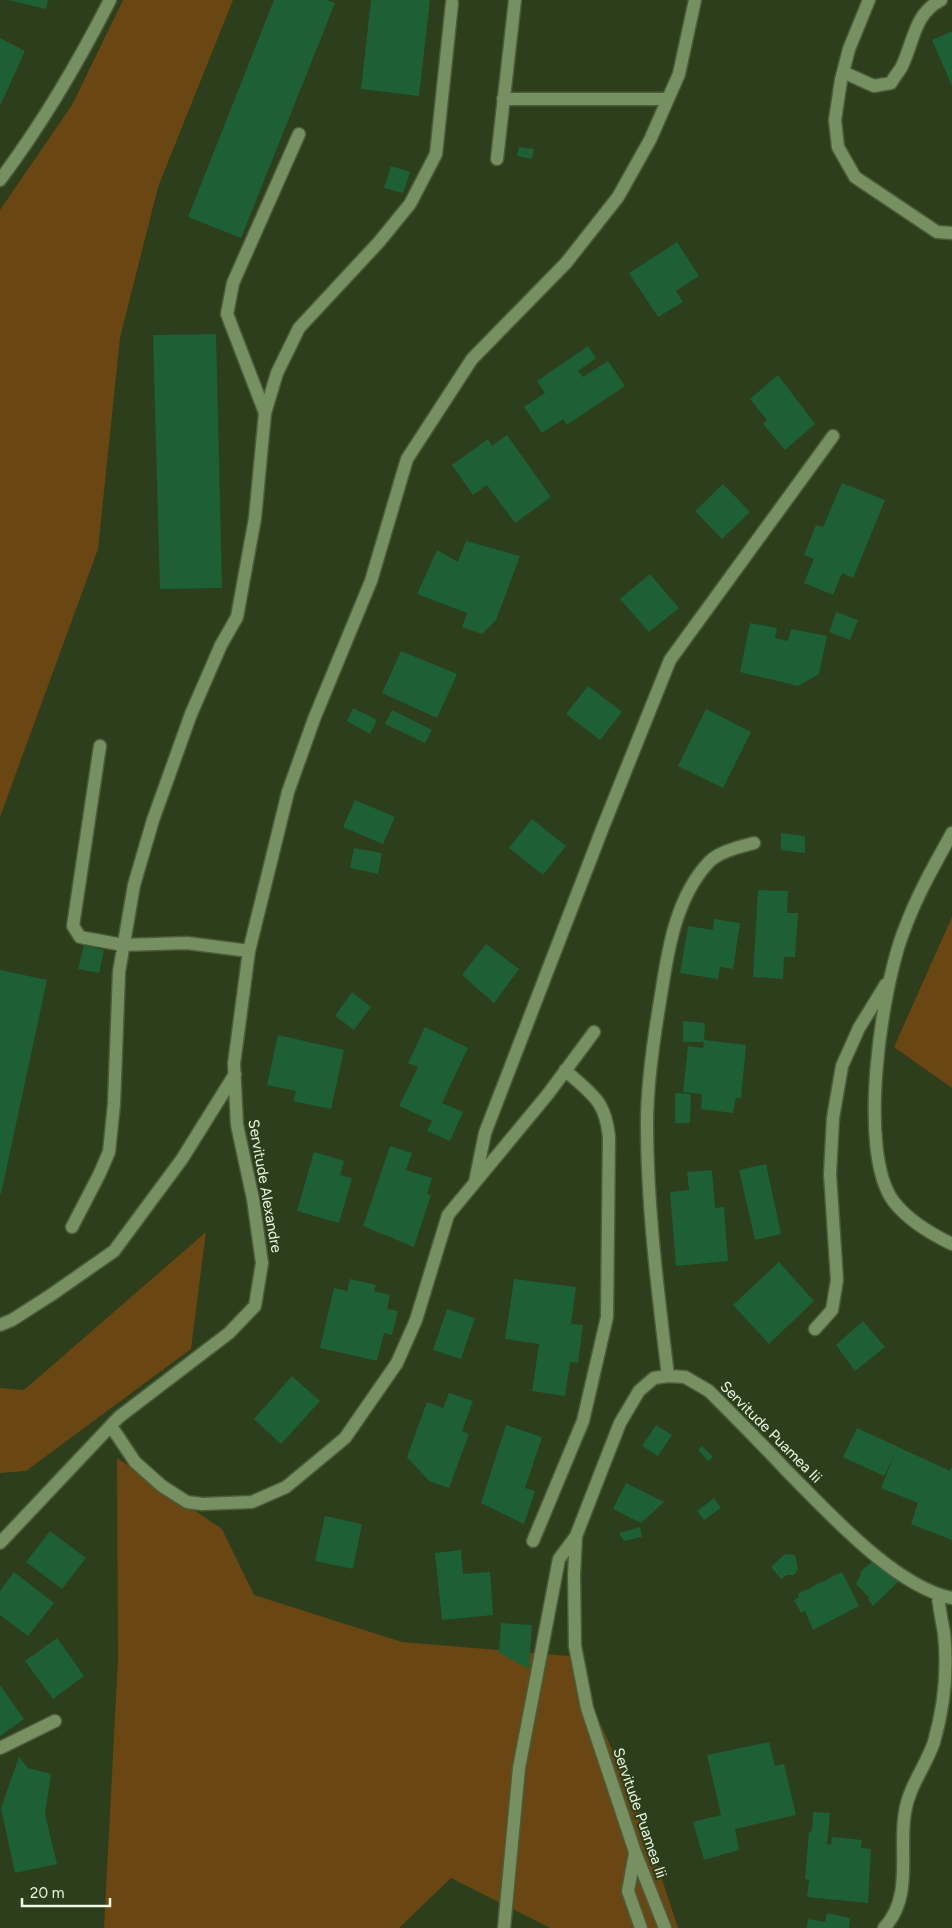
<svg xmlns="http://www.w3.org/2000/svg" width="952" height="1928" font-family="Figtree,sans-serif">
<rect width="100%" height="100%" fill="#2c3e1b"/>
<path fill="#6a4612" d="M123 0H233L158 187 120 338 98 549 0 817V210L72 105Z
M952 917V1088L894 1047Z
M206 1232 191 1349 26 1471 0 1473V1388L24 1390Z
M117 1458 222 1529 254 1595 402 1642 569 1656 637 1803 678 1928H550L451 1878 399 1928H104L118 1659Z"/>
<path fill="#1d6035" d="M8 0H48L46 9Z
M274 0H327L335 3 241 238 188 217Z
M371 0H430L419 96 361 89Z
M952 31V86L932 40Z
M0 38 25 51 0 106Z
M519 147 534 149 532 159 517 156Z
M391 166 410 172 403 193 384 188Z
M677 242 699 276 676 291 683 302 658 317 629 273Z
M216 334 222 588 160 589 153 335Z
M588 346 596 358 578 371 583 377 608 361 625 386 567 425 563 419 542 433 524 407 545 393 537 381Z
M778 375 815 424 785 450 763 424 767 420 750 399Z
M507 435 551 497 515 523 487 485 473 495 452 465 488 439 492 446Z
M842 483 885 500 853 578 842 573 833 595 804 583 814 559 804 555 816 525 823 527Z
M723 484 750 512 722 539 695 511Z
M466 541 520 556 496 620 482 634 462 627 467 613 417 594 437 550 458 562Z
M650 574 679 608 649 632 620 599Z
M836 612 858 620 850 640 829 632Z
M750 623 777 628 775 638 788 641 791 629 827 636 819 674 798 686 740 672Z
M401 651 457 674 437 718 382 693Z
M588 686 622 712 600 740 566 714Z
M353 708 377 720 370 734 347 721Z
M706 709 751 732 723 788 678 766Z
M392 710 432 730 425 743 385 724Z
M355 800 395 817 383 844 343 827Z
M532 819 566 846 543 875 509 848Z
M781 833 805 836V853L781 850Z
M354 848 382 853 378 874 350 868Z
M758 890 788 891 787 913H798L795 957H784L783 979 753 977Z
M714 919 740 923 733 969 720 967 718 979 680 973 688 926 713 930Z
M486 944 519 969 494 1003 462 975Z
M84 945 104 950 99 973 78 969Z
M0 970 47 980 1 1194 0 1193Z
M352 992 371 1007 354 1030 335 1016Z
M683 1021 705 1023 704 1040 746 1045 741 1098H736L733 1113 701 1109 702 1094 683 1092 688 1046 703 1048 704 1042H683Z
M425 1027 468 1048 442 1103 463 1112 450 1141 427 1131 432 1121 399 1106 418 1067 408 1063Z
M278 1035 344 1050 331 1109 293 1101 296 1091 267 1085Z
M675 1093 691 1094 690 1123H675Z
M390 1146 412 1153 406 1170 432 1178 427 1194 431 1195 414 1247 363 1226Z
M314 1152 344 1161 340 1175 352 1178 339 1223 297 1211Z
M766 1164 781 1234 755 1240 739 1170Z
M712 1170 715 1208 724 1207 728 1261 676 1266 670 1192 689 1190 687 1172Z
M779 1262 814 1301 769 1344 733 1305Z
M350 1279 376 1285 374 1291 390 1295 387 1309 398 1311 392 1335 384 1333 377 1361 320 1348 334 1288 347 1291Z
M514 1279 576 1287 571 1324 583 1325 578 1363 570 1362 565 1396 532 1391 539 1344 505 1339Z
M447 1309 475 1318 461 1359 433 1350Z
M863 1321 885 1347 855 1371 836 1345Z
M292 1376 320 1401 281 1444 254 1419Z
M449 1393 473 1401 462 1431 469 1434 449 1488 429 1481 407 1457 427 1402 443 1408Z
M506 1425 542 1437 525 1488 535 1491 524 1524 481 1503Z
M656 1425 672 1435 658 1456 642 1446Z
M857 1428 950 1471 952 1467V1540L911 1524 918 1503 881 1488 894 1456 884 1476 843 1457Z
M702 1446 713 1457 708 1461 698 1450Z
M626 1483 664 1502 641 1523 613 1509Z
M714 1498 721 1508 704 1520 697 1511Z
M325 1516 362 1524 353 1569 315 1561Z
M640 1527 642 1537 624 1541 619 1533Z
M50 1531 86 1558 62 1589 26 1562Z
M461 1550 463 1574 490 1572 493 1615 442 1620 435 1553Z
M785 1554 795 1555 798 1569 794 1575H787L781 1579 771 1567Z
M873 1561 899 1581 873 1606 868 1599 869 1597 856 1584 861 1574 860 1572Z
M14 1572 54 1603 28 1636 0 1615V1591Z
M842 1572 859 1606 813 1630 805 1611 801 1613 794 1600 799 1597 798 1594Z
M501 1623 532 1625 529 1669 499 1653Z
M57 1638 84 1676 53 1699 25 1661Z
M0 1685 24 1719 0 1736Z
M769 1742 775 1766 784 1764 796 1815 735 1829 739 1850 704 1860 693 1822 721 1815 707 1755Z
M19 1757 28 1768 51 1774 45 1814 57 1864 15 1873 1 1808Z
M813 1812 830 1813 827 1844 831 1845 832 1837 862 1840 861 1848 871 1849 868 1903 807 1897 809 1880 805 1879 809 1832 812 1831Z
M827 1913 850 1918 849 1928H807L808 1919 825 1922Z"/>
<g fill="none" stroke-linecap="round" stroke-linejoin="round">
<g stroke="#4b5c3b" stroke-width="15">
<path id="minor" d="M869 0 849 49 841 80 835 120 838 147 855 177 937 232 952 233
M843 72 874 86 891 83C894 77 899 72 902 66 914 41 914 14 941 0
M503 99H668
M497 159 515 0
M0 180C42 124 78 63 110 0
M265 413 227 314 233 283 299 134
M100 746 73 926 80 937 123 945 187 943 249 951
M952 833C935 864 917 895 905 928 882 984 856 1153 894 1202 909 1221 931 1234 952 1244
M475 1182 485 1133 603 827 670 660 833 436
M72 1227 99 1175 109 1152 114 1104 119 972 134 885 153 820 191 714 221 645 237 617 255 518 265 413 277 373 299 328 379 242 410 204 436 154 452 3
M0 1325 12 1320 51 1295 114 1251 182 1159 235 1074
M815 1329 832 1310 837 1280 830 1174 833 1118 842 1066 859 1028 886 984
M668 1376C658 1292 647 1207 647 1123 647 1081 654 1036 661 995 668 949 676 897 709 862 720 851 740 847 754 843
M111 1426 135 1462 162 1486 187 1502 202 1504 252 1502 286 1487 345 1438 397 1363 416 1320 448 1215 548 1094 594 1032
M533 1541 583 1421 607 1317 609 1137C605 1099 592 1095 565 1070
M0 1543 119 1417 229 1333 255 1306 262 1263 253 1199 237 1125 234 1064 249 951 288 792 314 719 371 581 407 459 472 359 566 263 618 197 650 140 679 74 695 0
M0 1748 55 1721
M635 1853 628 1891 641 1928
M504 1928 519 1768 559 1559 576 1536
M665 1928 635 1852 587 1708 575 1646 574 1575 576 1536 620 1423 639 1391 654 1378 668 1376 685 1377 709 1391C735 1417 761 1443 786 1470 827 1511 895 1587 952 1598
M884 1928C914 1896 898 1850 905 1812 909 1786 926 1766 934 1742 944 1707 948 1669 944 1633 942 1621 939 1608 938 1596"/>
</g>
<use href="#minor" stroke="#769061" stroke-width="12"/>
</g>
<g text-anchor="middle" stroke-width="4.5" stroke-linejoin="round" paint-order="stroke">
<g font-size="15" fill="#ecf8e3" stroke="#2c3e1b">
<text transform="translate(265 1186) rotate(80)" y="5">Servitude Alexandre</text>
<text transform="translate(771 1432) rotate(45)" y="5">Servitude Puamea Iii</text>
<text transform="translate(640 1813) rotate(71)" y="5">Servitude Puamea Iii</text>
</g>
</g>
<path d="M22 1898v8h88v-8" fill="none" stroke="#ecf8e3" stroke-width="2.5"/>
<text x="30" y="1898" font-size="15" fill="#ecf8e3" stroke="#2c3e1b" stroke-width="4" paint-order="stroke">20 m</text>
</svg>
